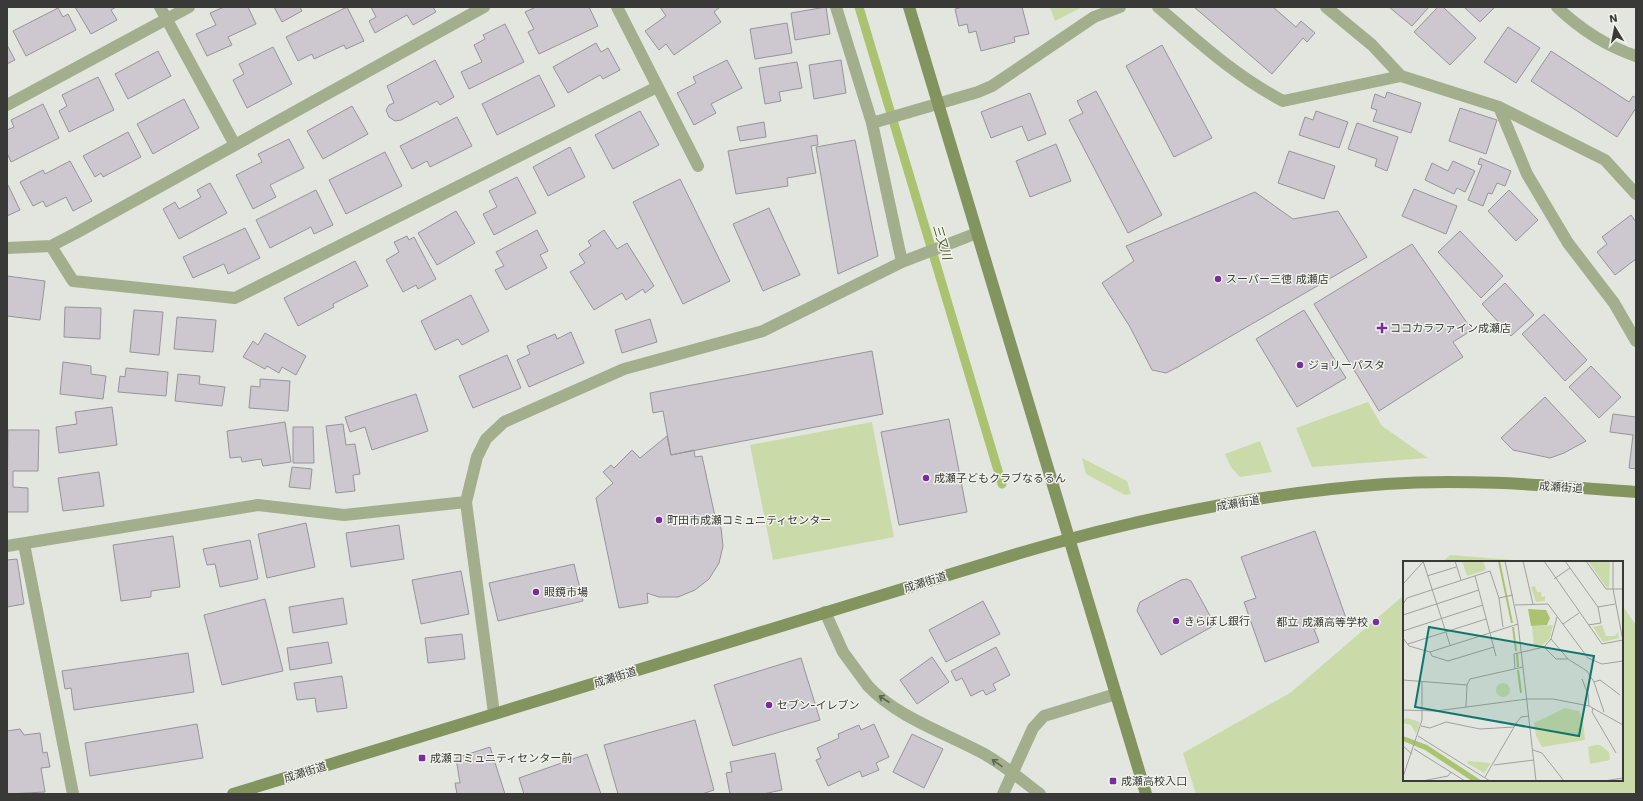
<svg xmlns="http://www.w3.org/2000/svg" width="1643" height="801" font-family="'Work Sans','Noto Sans JP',sans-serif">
<rect width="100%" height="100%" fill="#e3e6df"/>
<path fill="#cadba9" d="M1050 7H1082L1055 21Z
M1368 402 1382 426 1428 458 1312 467 1296 428Z
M872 422 894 537 773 560 750 445Z
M1260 441 1272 472 1240 477 1231 467 1225 454Z
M1082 458 1127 481 1131 494 1125 495 1086 474Z
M1450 555 1538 562H1442Z
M1404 595V780H1622V605L1636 625V794H1196L1183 753 1290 693Z"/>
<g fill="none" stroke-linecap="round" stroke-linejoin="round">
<path stroke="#abc370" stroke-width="9" d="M859 7 1002 484"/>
</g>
<path fill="#cdc8cf" stroke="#97949a" d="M75 7H116L111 10 117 20 91 34Z
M224 7H248L256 24 228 37 232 45 207 56 196 34 216 25 210 13Z
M274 7H300L302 11 282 22Z
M347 7 364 41 346 49 344 45 314 59 312 54 298 61 286 37Z
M371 7H433L436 12 413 25 407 15 375 33 369 21 376 17Z
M536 7H589L598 26 539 54 528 32 534 29 525 12Z
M660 7H720L714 12 721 22 674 55 666 44 659 50 645 31 666 16Z
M826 7 830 34 795 40 791 13Z
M963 7H1022L1029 34 1014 37 1015 42 981 51 976 31 969 33 967 24 959 26 955 9Z
M1194 7H1273L1296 27 1301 21 1315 33 1307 42 1303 38 1272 74Z
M1389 7H1429L1412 26Z
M1438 7H1443L1476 38 1450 65 1414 32Z
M1464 7H1495L1480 22Z
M58 8 63 17 68 14 76 30 26 56 13 31Z
M787 23 792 53 755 59 750 29Z
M505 24 524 62 469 89 461 72 482 62 474 45 485 39 483 35Z
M1508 27 1540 48 1516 83 1484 62Z
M596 43 601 52 608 48 620 70 603 79 600 75 568 93 553 67Z
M7 45 15 60 7 64Z
M1162 45 1212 138 1174 157 1126 66Z
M273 47 292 84 247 108 233 80 244 74 239 64Z
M158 51 171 76 128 99 115 74Z
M1551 51 1629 102 1633 96 1636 98V108L1617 137 1531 81Z
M435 60 454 97 440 105 437 101 401 120 395 121 389 117 386 110 389 105 394 103 387 86Z
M727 60 742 88 711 104 716 113 694 125 677 93 696 83 693 77Z
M841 60 846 93 814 99 809 65Z
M797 62 802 88 779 92 781 101 765 104 759 68Z
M539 75 555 106 497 135 482 104Z
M98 77 114 110 69 132 59 111 67 106 62 95Z
M1096 91 1162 215 1128 233 1069 120 1083 113 1077 101Z
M1387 92 1421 103 1411 133 1373 121 1377 110 1371 108 1375 94 1385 98Z
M1030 93 1046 134 1028 141 1022 126 991 138 981 112Z
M184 99 199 128 153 154 137 124Z
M43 104 59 138 11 162 7 153V130L14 127 11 120Z
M352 106 368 134 323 159 307 131Z
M1460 108 1497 120 1486 154 1449 141Z
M640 111 659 145 613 169 595 135Z
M1316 111 1348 122 1339 148 1299 135 1305 117 1313 120Z
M457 117 472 146 430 167 427 161 412 169 400 146Z
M764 122 766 137 740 141 737 127Z
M1357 123 1398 137 1387 171 1375 166 1377 159 1348 149Z
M128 132 141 157 103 177 101 173 95 177 83 156Z
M817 135 818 145 811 146 816 173 787 178 788 186 736 194 728 151Z
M289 139 304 168 270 185 276 197 253 209 236 175 262 162 258 154Z
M855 140 878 256 838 274 816 147Z
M1056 144 1071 181 1030 197 1016 161Z
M570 147 585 177 548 196 533 167Z
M1289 151 1335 166 1324 199 1278 183Z
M385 152 402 186 346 214 329 180Z
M1480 158 1511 171 1505 186 1497 183 1492 194 1488 193 1483 206 1468 200 1482 165 1478 164Z
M70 161 92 201 73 211 66 197 46 207 43 201 33 206 20 182 43 170 45 174Z
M1453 161 1475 171 1465 192 1457 188 1454 194 1425 180 1432 163 1448 171Z
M517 177 536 213 494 235 483 214 497 207 489 191Z
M680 179 730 281 683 304 633 202Z
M210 183 227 213 179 239 163 209 175 202 179 209 201 197 197 190Z
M8 185 20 210 7 216V186Z
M1414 189 1457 206 1446 234 1402 216Z
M316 190 333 225 314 234 311 227 270 248 256 220Z
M1509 190 1538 220 1516 241 1488 211Z
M1255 192 1293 219 1338 211 1367 257 1178 367 1166 373 1152 370 1130 327 1102 283 1134 261 1126 246Z
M769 208 800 275 763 291 733 224Z
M456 211 475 243 437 265 418 233Z
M1631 215 1636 222V259L1615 275 1597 252 1607 244 1602 237Z
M245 228 260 258 228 274 224 264 193 278 183 257Z
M537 230 548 251 540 255 547 268 506 290 495 270 504 266 496 252Z
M604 230 617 249 627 243 654 286 645 293 643 289 626 300 622 293 594 310 570 272 585 263 579 254 591 246 588 241Z
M1460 231 1503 276 1481 298 1438 252Z
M407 236 409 240 414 237 436 279 418 289 416 285 403 292 386 260 399 252 394 242Z
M1412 244 1472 330 1453 342 1463 357 1379 411 1314 304Z
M355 261 368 286 333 304 334 307 298 326 284 298Z
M7 276 45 281 40 320 7 316Z
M1505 283 1534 315 1511 336 1482 304Z
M471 295 489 331 462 345 458 339 435 350 421 321Z
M65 307 101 308 100 339 64 337Z
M134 310 163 312 159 355 130 352Z
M1304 310 1346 378 1297 407 1256 339Z
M1544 314 1587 360 1565 381 1522 334Z
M177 317 216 320 213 352 174 349Z
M650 319 657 342 622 353 615 330Z
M571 332 584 363 529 387 517 360 530 354 527 346 555 334 557 339Z
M265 333 306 356 296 375 282 367 279 373 267 366 265 369 243 357 253 341 258 345Z
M872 351 883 414 671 455 663 411 653 413 650 393Z
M507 355 521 388 473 408 459 376Z
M63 362 91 366V374L106 376 103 399 60 394Z
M1591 366 1621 397 1599 418 1569 387Z
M126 368 168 372 166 396 118 392 120 376 125 377Z
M178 374 200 376 199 384 225 387 222 406 175 401Z
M260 379 290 381 288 411 249 408 251 386 260 387Z
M416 394 428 431 372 450 365 427 350 432 345 417Z
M1545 397 1586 441 1564 453 1550 458 1513 450 1501 438Z
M112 407 117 445 59 453 56 427 77 424 75 412Z
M1613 414 1636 417V469L1629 468 1633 435 1610 432Z
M949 419 967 512 899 525 881 432Z
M285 422 291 462 263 466 261 459 242 462 241 457 230 458 227 431Z
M343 424 346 445 355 444 360 474 353 475 355 491 336 493 326 426Z
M293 427H313L314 463H293Z
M8 430H39L38 471H13V487L28 488V512H7Z
M667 436 671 455 694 450 695 457 702 456 714 512 721 528 723 546 719 563 709 579 695 590 678 597H659L647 593 648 603 619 608 596 498 613 483 603 472 611 465 614 468 632 450 640 458Z
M292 467 312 469 310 489 289 487Z
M99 472 104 506 63 511 58 478Z
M306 523 315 567 267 578 258 534Z
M399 525 404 559 351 567 346 533Z
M1315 531 1346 618 1314 629 1319 642 1265 662 1244 602 1256 598 1241 557Z
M173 536 180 587 151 591V597L121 601 113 545Z
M250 540 258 579 220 587 215 564 207 565 203 549Z
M17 559 24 604 7 607V560Z
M574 564 583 601 498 621 489 583Z
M461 571 469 614 421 624 412 580Z
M1187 579 1191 581 1215 625 1161 655 1137 611 1138 607 1140 602 1181 580Z
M343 598 347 624 293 633 289 607Z
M265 599 283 671 222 685 204 615Z
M983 601 1000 634 946 662 929 630Z
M462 634 465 659 428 663 425 638Z
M328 642 332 663 290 670 287 648Z
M996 647 1010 675 993 684 996 690 986 695 983 690 971 696 962 678 956 681 951 671Z
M188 653 194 692 74 710 71 688 65 689 62 671Z
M932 657 949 682 917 704 900 680Z
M801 658 820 720 733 746 714 685Z
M342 676 347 708 317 712 315 698 297 700 294 683Z
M695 720 714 790 702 794H618L604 745Z
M197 724 203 758 90 776 85 743Z
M874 724 889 757 876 763 879 770 862 777 860 771 828 786 816 760 821 758 817 748 839 738 838 734 859 725 861 730Z
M20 729 24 735 40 733 43 753 47 752 50 767 41 768 45 792 7 794V731Z
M912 734 943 749 924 788 893 772Z
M490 747 505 794H457L455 783H460L456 758Z
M775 753 782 790 763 794H730L726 773 732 772 730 762Z
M587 754 601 794H524L519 778Z"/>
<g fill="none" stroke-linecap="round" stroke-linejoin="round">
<path stroke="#a3af8c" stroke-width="12" d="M836 7 872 123
M1499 107 1527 174 1568 243
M868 686C898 718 948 734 986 755 1005 766 1023 781 1040 794"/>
<path stroke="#a3af8c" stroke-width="12" d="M160 7 235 145
M617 7 698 166
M1158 7C1200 43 1234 75 1283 101L1401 76 1499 107 1605 160 1636 194
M1326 7 1372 45 1401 76
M1557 7C1580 29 1606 46 1636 56
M7 105 189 7
M1568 243 1614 303 1636 341
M51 246 73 281 235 298 657 87
M7 248 51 246 76 233 484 7
M902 262 872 123 978 92 992 86 1094 17 1120 7
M24 544 73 794
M7 546 258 505 344 515 466 502
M825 612 843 652 868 686
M494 713 466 502 477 457 486 439 504 422 624 369 763 331 902 262 977 233
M1003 794 1033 728 1044 716 1116 694"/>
<path stroke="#83945f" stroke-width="12" d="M909 7 1146 794
M233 794 1020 553C1139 518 1262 493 1386 484 1469 478 1553 486 1636 492"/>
</g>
<defs><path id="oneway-shaft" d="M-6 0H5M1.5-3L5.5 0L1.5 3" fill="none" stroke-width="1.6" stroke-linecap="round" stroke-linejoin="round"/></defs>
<g stroke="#5e6355">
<use href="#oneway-shaft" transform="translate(884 699) rotate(-147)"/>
<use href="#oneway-shaft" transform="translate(997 763) rotate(-145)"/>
</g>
<g fill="#792c9e" stroke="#f1f3ec" stroke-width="1.5">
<circle cx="1218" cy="279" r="4"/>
<path d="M1380 322h4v4h4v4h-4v4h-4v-4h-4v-4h4z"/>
<circle cx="1300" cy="365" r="4"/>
<circle cx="926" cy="478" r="4"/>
<circle cx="659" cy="520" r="4"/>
<circle cx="536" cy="592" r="4"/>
<circle cx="1176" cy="621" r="4"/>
<circle cx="1376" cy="622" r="4"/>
<circle cx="769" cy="705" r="4"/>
<rect x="418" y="754" width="8" height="8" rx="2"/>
<rect x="1109" y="777" width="8" height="8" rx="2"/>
</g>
<g text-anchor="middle" stroke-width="3" stroke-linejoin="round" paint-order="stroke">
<g font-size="11" fill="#393a37" stroke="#f1f3ec" text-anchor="start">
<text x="1226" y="283">スーパー三徳 成瀬店</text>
<text x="1390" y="332">ココカラファイン成瀬店</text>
<text x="1308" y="369">ジョリーパスタ</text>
<text x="934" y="482">成瀬子どもクラブなるるん</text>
<text x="667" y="524">町田市成瀬コミュニティセンター</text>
<text x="544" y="596">眼鏡市場</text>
<text x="1184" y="625">きらぼし銀行</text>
<text x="1368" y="626" text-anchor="end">都立 成瀬高等学校</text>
<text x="777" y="709">セブン-イレブン</text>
<text x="430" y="762">成瀬コミュニティセンター前</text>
<text x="1121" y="785">成瀬高校入口</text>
</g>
<g font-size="11" fill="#393a37" stroke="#f1f3ec">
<text transform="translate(1561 487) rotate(4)" y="4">成瀬街道</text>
<text transform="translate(1238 503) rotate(-9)" y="4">成瀬街道</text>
<text transform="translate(925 582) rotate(-17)" y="4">成瀬街道</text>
<text transform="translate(615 677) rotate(-17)" y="4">成瀬街道</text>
<text transform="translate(305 772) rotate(-17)" y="4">成瀬街道</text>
</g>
<g font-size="12" font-style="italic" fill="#4c5b21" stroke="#f1f3ec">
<text transform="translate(942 242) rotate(73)" y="4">三又川</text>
</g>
</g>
<g transform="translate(1403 561)">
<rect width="220" height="220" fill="#e3e6df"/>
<path d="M59 0H80L83 9 64 15ZM185 0H207L206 27 203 26ZM132 25 134 31H138L139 36 142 35V40L133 41 128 26ZM150 64 147 77 140 84 131 86 129 65ZM199 64 203 75H212L215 71 216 77 200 81 190 66ZM93 129a7 7 0 1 1 14 0a7 7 0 1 1-14 0ZM162 147 176 150 180 160 182 179 139 186 133 175 131 162ZM4 157 17 161 13 173 8 164 0 162V158ZM192 184H197L206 191 207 199 187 203 185 186ZM65 200 88 202 81 212 64 202Z" fill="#cadba9"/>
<path d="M125 48 143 49 147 57 144 64 128 65ZM0 175 24 184 79 220H69L22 189 0 180Z" fill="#abc370"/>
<path fill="none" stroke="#abc370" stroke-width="2" d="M96 0 109 62M110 66 113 90M114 93 115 106M115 109 118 132"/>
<path fill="none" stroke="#9fa19c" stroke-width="1" d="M20 0 47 84M52 0 58 19M102 0 115 63 133 220M120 0 130 43M141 0 199 83 220 79M162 0 195 46 212 43M183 0 203 28H220M210 0V28L220 80M24 15 53 6M72 15 93 95M151 18 167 7M0 23 21 0M96 37 110 34M0 43 4 37 87 10 96 37 100 66M112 44 145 43 185 97 199 103 220 100M0 54 76 29M160 63 176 52M185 64 198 62 195 46M0 70 80 44M0 77 6 85 27 91 115 63M148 78 165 98M5 83 83 58M141 86 153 98H165L184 110 191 121 201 151M27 91 29 95 45 100 91 86M112 108 111 93 141 86 148 78 154 56M179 118 185 133 186 145M0 119 64 124M191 121 197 119 217 134M63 146 64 124 67 118 120 106M190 147 189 151 213 192M0 149 33 150 124 138H150L186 145 220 164M18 165 27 167 43 161 77 168 111 166M15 175 87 220M0 185 9 193M11 188 62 220M130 189 139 192 161 220M91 204 131 199M0 216 19 159V121M82 216 114 161 118 156 126 155M19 220 45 215 48 211M201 220 220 217"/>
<path fill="#0f766e" fill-opacity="0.15" stroke="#0f766e" stroke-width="2" d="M26 66 191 95 176 175 12 146Z"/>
<rect width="220" height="220" fill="none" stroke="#393a37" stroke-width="2"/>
</g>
<rect width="1643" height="801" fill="none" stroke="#393a37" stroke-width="16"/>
<g transform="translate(1615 28) rotate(350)" stroke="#f1f3ec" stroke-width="3" paint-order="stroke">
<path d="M0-3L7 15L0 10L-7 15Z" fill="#393a37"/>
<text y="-6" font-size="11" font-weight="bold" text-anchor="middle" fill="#393a37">N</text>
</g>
</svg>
